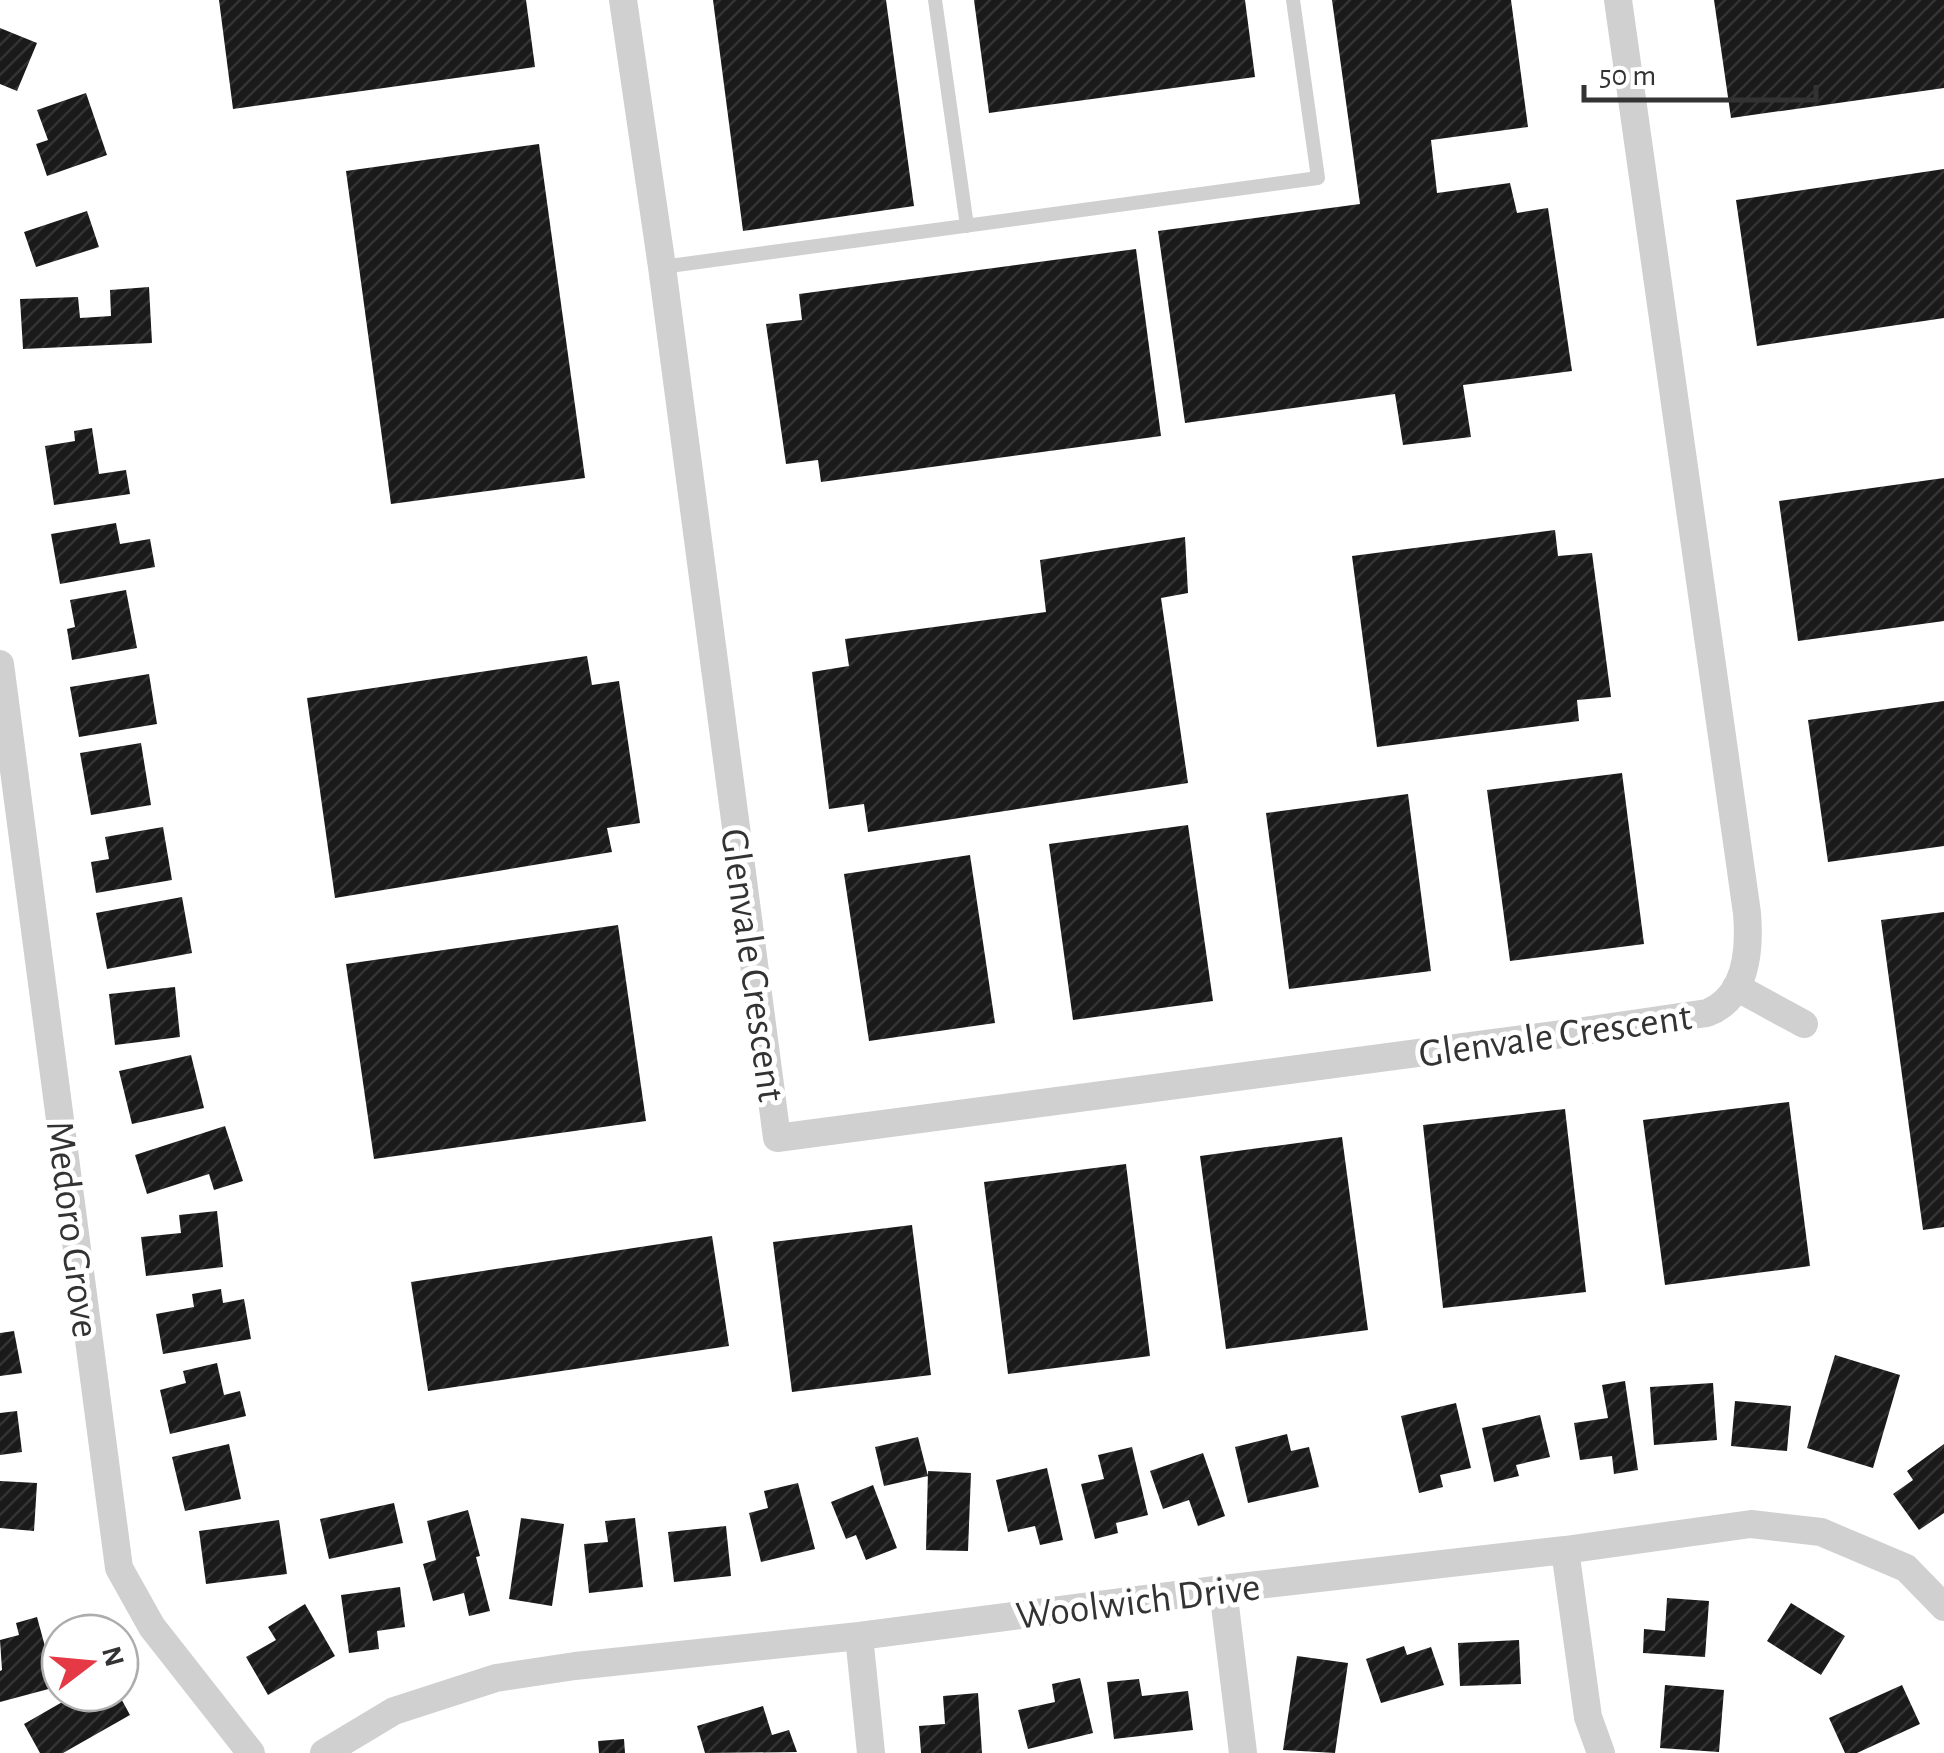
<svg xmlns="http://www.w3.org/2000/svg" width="1944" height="1753" font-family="'Alegreya Sans',sans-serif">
<defs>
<pattern id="building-hatch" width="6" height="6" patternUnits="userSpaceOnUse" patternTransform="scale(2.5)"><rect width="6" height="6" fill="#1a1a1a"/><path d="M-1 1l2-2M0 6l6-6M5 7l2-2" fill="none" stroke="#333"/></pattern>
</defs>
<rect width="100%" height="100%" fill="#fff"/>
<path fill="url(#building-hatch)" d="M219 0H526L535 67 233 109Z
M713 0H886L914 206 743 231Z
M974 0H1245L1255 77 989 113Z
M1332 0H1511L1528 127 1431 140 1437 193 1510 183 1517 213 1548 208 1572 371 1463 385 1471 437 1403 445 1395 394 1185 423 1158 231 1360 204Z
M1714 0H1944V88L1731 118Z
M0 28 37 43 17 91 0 84Z
M86 93 107 155 47 176 36 144 48 140 37 110Z
M539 144 585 478 391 504 346 171Z
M1944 169V318L1757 346 1736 200Z
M87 211 99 247 36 267 24 232Z
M1136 249 1161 436 821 482 818 460 786 464 766 324 802 320 799 294Z
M149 287 152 343 23 349 20 299 78 297 80 318 111 316 110 290Z
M92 428 99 474 126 470 130 494 54 505 45 446 75 441 74 431Z
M1944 478V621L1798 641 1779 501Z
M116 523 120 544 150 539 155 567 60 584 51 534Z
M1555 530 1558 556 1592 553 1611 697 1577 700 1579 721 1377 747 1352 556Z
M1185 537 1188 593 1161 598 1188 783 868 832 864 804 829 809 812 672 849 666 845 639 1046 612 1040 560Z
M126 590 137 648 72 660 67 629 75 627 70 600Z
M587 656 592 685 619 681 640 823 607 828 612 852 335 898 307 698Z
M149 674 157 724 79 737 70 687Z
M1944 701V846L1828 862 1808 720Z
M141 743 151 805 91 815 80 753Z
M1622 773 1644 944 1510 961 1487 790Z
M1408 794 1431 971 1289 989 1266 813Z
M1188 825 1213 1001 1073 1020 1049 844Z
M163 827 172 880 96 893 91 862 109 859 105 837Z
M970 855 995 1023 869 1041 844 874Z
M182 897 192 953 107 969 96 913Z
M1944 912V1227L1923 1230 1881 920Z
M618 925 646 1121 374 1159 346 964Z
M175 987 180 1037 115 1045 109 994Z
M191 1055 204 1108 132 1124 119 1071Z
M1789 1102 1810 1266 1665 1285 1643 1120Z
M1565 1109 1586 1292 1443 1308 1423 1125Z
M225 1126 243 1181 214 1190 209 1174 147 1194 135 1155Z
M1342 1137 1368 1330 1226 1349 1200 1156Z
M1126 1164 1150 1356 1008 1374 984 1182Z
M217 1211 223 1267 146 1276 141 1237 181 1233 179 1215Z
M912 1225 931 1375 792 1392 773 1242Z
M712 1236 729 1346 428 1391 411 1282Z
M221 1289 223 1303 244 1299 251 1339 163 1354 156 1314 194 1307 192 1294Z
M14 1331 22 1373 0 1376V1333Z
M1835 1355 1900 1375 1873 1468 1807 1448Z
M217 1363 224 1395 240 1391 246 1416 170 1434 160 1390 186 1383 183 1371Z
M1625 1381 1638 1470 1614 1474 1612 1456 1580 1460 1574 1423 1608 1418 1602 1385Z
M1713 1383 1717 1440 1654 1445 1650 1387Z
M1735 1401 1791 1406 1787 1451 1731 1446Z
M1456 1403 1471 1468 1440 1475 1443 1487 1419 1493 1401 1416Z
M17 1411 22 1452 0 1455V1413Z
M1540 1415 1550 1457 1516 1465 1519 1476 1494 1482 1482 1428Z
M1287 1434 1291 1451 1309 1447 1319 1487 1248 1503 1235 1447Z
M918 1437 928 1476 884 1486 875 1447Z
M229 1444 241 1499 185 1511 172 1457Z
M1944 1444V1513L1919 1530 1893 1494 1913 1480 1907 1471Z
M1132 1447 1148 1515 1116 1523 1118 1533 1095 1539 1081 1484 1104 1479 1098 1455Z
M1203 1453 1225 1516 1198 1526 1189 1500 1163 1509 1150 1471Z
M1047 1468 1063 1540 1040 1545 1035 1526 1008 1532 996 1480Z
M928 1471 971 1473 968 1551 926 1550Z
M0 1481 37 1483 34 1531 0 1528Z
M798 1483 815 1549 761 1562 749 1513 768 1508 764 1491Z
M873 1485 897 1548 866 1560 856 1535 846 1539 831 1502Z
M394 1503 403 1543 329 1559 320 1519Z
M468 1510 480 1556 476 1557 490 1611 469 1616 464 1593 433 1601 423 1564 436 1560 427 1521Z
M521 1518 564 1524 552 1606 509 1599Z
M635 1518 643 1587 589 1593 584 1544 608 1542 605 1521Z
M279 1520 287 1574 206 1584 199 1531Z
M726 1526 731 1576 674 1582 668 1532Z
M400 1587 405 1627 377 1631 379 1649 349 1653 341 1595Z
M1667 1598 1709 1601 1705 1657 1643 1653 1644 1629 1665 1631Z
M1791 1603 1845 1636 1821 1675 1767 1641Z
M305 1604 335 1656 268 1695 246 1657 276 1640 268 1627Z
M37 1617 56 1687 0 1702V1671L2 1670 0 1640 19 1635 16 1623Z
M1519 1640 1521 1684 1460 1686 1458 1643Z
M1404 1646 1407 1655 1431 1647 1444 1685 1381 1703 1366 1659Z
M1297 1656 1348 1663 1335 1753 1283 1750Z
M1080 1678 1093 1733 1028 1749 1018 1710 1055 1702 1052 1684Z
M1139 1679 1142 1696 1188 1691 1193 1730 1114 1739 1107 1682Z
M1665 1685 1724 1690 1719 1752 1660 1748Z
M1902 1685 1920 1724 1857 1753H1845L1829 1718Z
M78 1693H118L130 1715 63 1753H40L24 1724Z
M978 1693 982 1753H921L919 1726 945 1724 943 1696Z
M763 1706 772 1735 789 1730 797 1752 705 1753 697 1726Z
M624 1739 625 1753H599L598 1741Z"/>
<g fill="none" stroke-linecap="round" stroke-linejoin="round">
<path stroke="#d0d0d0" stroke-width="14" d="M935 0 967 226
M662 267 1318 178 1293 0"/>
<path stroke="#d0d0d0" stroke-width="28" d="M623 0 662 267 777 1138 1592 1030 1707 1013C1747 998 1750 949 1747 913L1618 0
M0 664 119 1568 152 1627 251 1753
M1736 987 1804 1024
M1565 1550 1588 1717 1601 1753
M1223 1589 1243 1753
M859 1636 871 1753
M324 1753 394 1711 496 1678 575 1666 859 1636 1223 1589 1565 1550 1751 1524 1821 1532 1906 1568 1944 1607"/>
</g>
<g text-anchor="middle" stroke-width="10" stroke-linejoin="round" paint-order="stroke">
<g font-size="40" fill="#333" stroke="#fff">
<text transform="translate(754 965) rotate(82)" y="14">Glenvale Crescent</text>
<text transform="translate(1555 1034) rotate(-8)" y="14">Glenvale Crescent</text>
<text transform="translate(74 1229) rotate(83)" y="14">Medoro Grove</text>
<text transform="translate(1138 1600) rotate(-7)" y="14">Woolwich Drive</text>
</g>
</g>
<g transform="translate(90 1663) rotate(74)"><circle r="48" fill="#ffffff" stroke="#adadad" stroke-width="2.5"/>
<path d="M0-8L18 38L0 25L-18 38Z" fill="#e63946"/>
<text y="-15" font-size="28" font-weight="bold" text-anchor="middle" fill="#333333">N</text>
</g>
<path d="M1584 85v15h232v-15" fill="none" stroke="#333333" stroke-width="5"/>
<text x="1599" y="85" font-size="30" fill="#333333" stroke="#ffffff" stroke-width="8" paint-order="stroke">50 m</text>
</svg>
